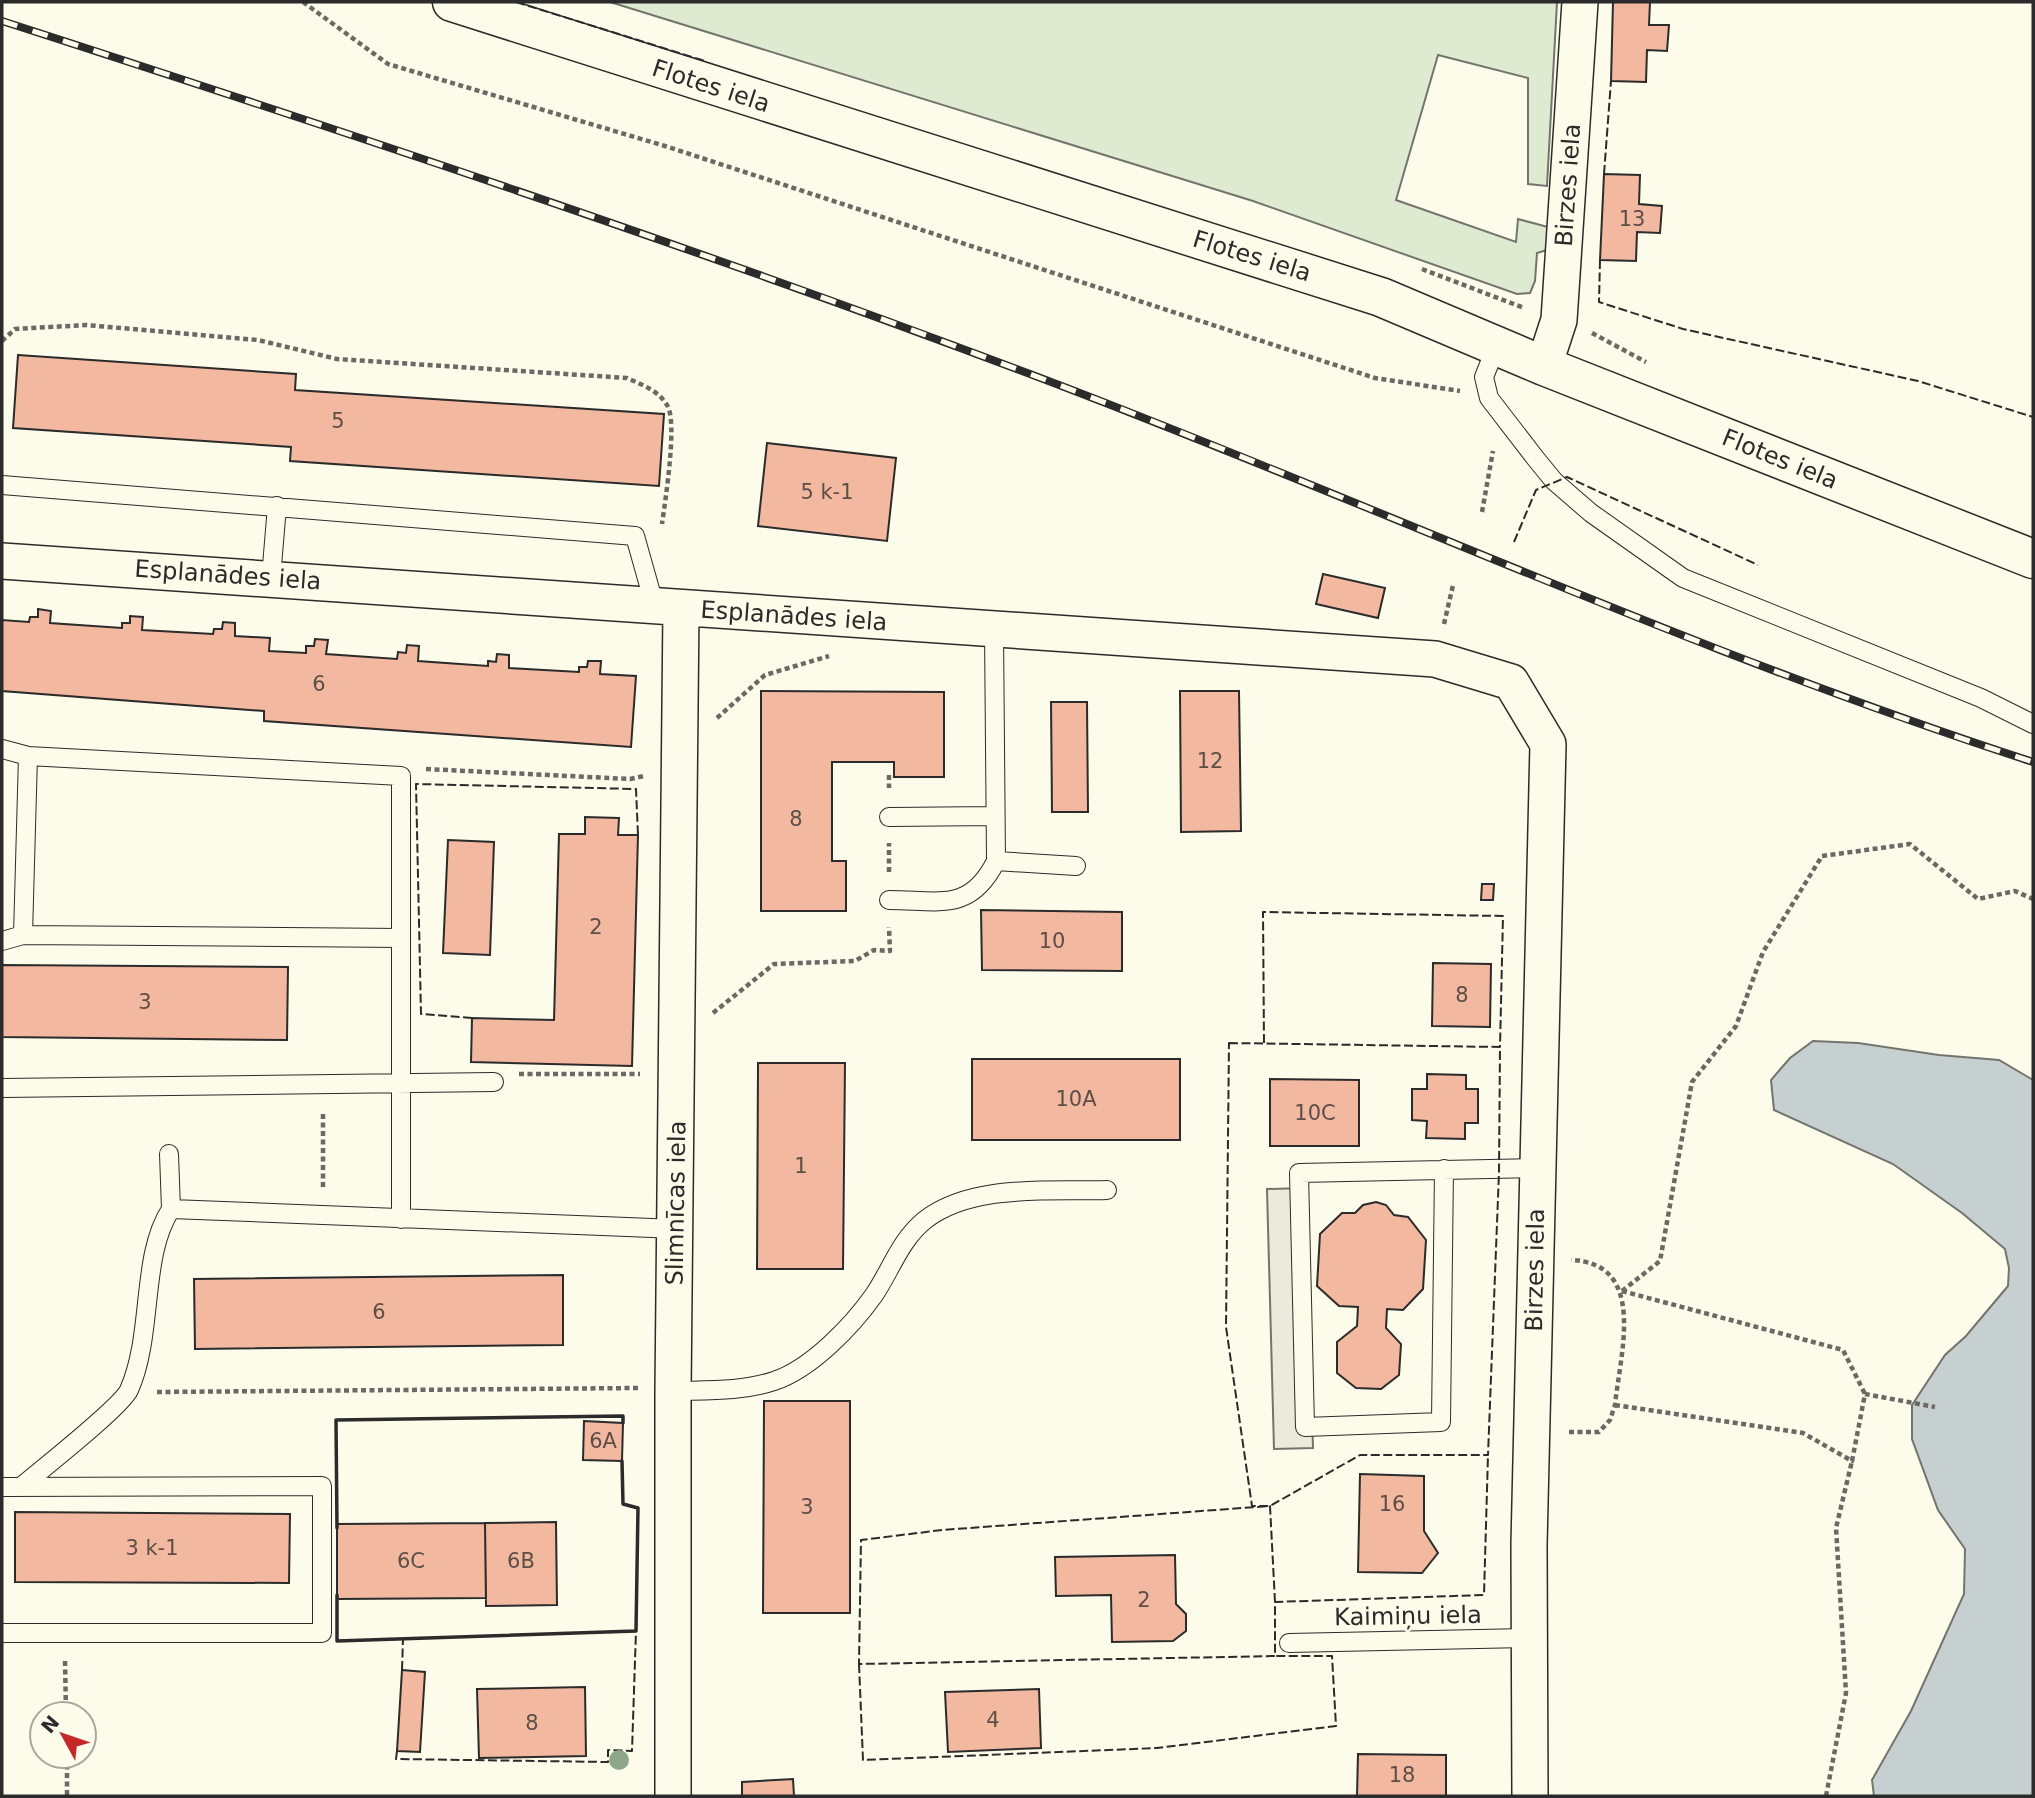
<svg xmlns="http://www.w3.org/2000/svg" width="2035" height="1798" font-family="'DejaVu Sans',sans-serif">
<rect width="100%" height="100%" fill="#fdfbea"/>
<path fill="#deebd1" stroke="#74746e" stroke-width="2" d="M610 2H1557L1547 186 1528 184V78L1438 55 1396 200 1516 242 1518 219 1548 227 1550 249 1537 253 1535 281 1530 293 1517 294 1253 201Z"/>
<path fill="#eceadb" stroke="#74746e" stroke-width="2" d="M1306 1188 1313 1448 1274 1449 1267 1189Z"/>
<path fill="#c7d0d0" stroke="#74746e" stroke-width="2" d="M1813 1041 1858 1043 1939 1055 1999 1060 2033 1080V1796H1874L1872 1780 1911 1711 1964 1594 1965 1549 1938 1510 1912 1439V1405L1945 1355 1966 1336 2008 1286 2009 1268 2005 1249 1962 1213 1893 1164 1774 1110 1771 1080 1790 1058Z"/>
<path fill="#f2b8a0" stroke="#2b2b2b" stroke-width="2" d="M1613 2H1650L1649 25H1669L1667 51 1647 50 1646 82 1611 81Z
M1604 174 1640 175 1639 204 1662 206 1660 233 1637 232 1636 261 1600 260Z
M18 355 296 374 295 390 664 414 659 486 290 461 291 447 13 428Z
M767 443 896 458 887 541 758 526Z
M1323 574 1385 588 1378 618 1316 604Z
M38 609 51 611 50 623 122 628V623H130V616L143 617 142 630 213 634 214 629H222L223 622 235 623V636L270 638 269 651 306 653V646H314L315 639 328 640 326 654 397 659 398 652 406 653 407 645 419 646 418 661 488 666V661L496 662 497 654 509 655V668L579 672V667H587L588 661H601L600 674 636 676 631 747 264 721V711L2 691V620L29 622 30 617H38Z
M761 691 944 692V777H894V762H832V861H846V911H761Z
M1180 691H1239L1241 831 1181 832Z
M1051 702H1087L1088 812H1052Z
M585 817 619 818 618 835H638L632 1066 471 1062 472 1018 554 1020 559 834H585Z
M448 840 494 842 490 955 443 953Z
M1482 884H1494L1493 900H1481Z
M981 910 1122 912V971L982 970Z
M1433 963 1491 964 1490 1027 1432 1026Z
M2 965 288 967 287 1040 2 1037Z
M972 1059H1180V1140H972Z
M758 1063H845L843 1269H757Z
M1427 1074 1466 1075V1089H1478V1123H1465V1139L1426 1138 1427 1121 1412 1120V1089H1427Z
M1270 1079 1359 1080V1146H1270Z
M1376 1202 1386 1205 1394 1215 1408 1217 1426 1240 1423 1289 1403 1310 1387 1309 1386 1328 1401 1344 1399 1375 1381 1389 1356 1388 1337 1373V1342L1357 1326 1358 1307 1339 1306 1317 1286 1320 1234 1342 1213H1355L1363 1205Z
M563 1275V1345L195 1349 194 1279Z
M764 1401H850V1613H763Z
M584 1421 623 1423 622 1461 583 1460Z
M1360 1474 1424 1476V1531L1438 1553 1422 1573 1358 1572Z
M15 1512 290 1514 289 1583 15 1582Z
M556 1522 557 1605 486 1606 485 1523Z
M485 1523 486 1598 337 1599V1524Z
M1175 1555 1176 1604 1186 1614V1631L1173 1641 1112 1642 1111 1595 1056 1596 1055 1557Z
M402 1670 425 1672 420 1752 397 1751Z
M585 1687 586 1756 479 1758 477 1689Z
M1039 1689 1041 1748 948 1752 945 1692Z
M1358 1754 1446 1755V1796H1357Z
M793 1779 794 1796H742V1782Z"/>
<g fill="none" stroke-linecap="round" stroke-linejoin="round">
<g stroke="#2b2b2b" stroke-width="20">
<path id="service" d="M1496 347 1484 377 1489 398 1536 459 1554 481 1591 513 1683 578 1981 698 2033 724
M2 485 635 536 655 607
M271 578 277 506
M994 630 996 861 1076 866
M2 749 28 756 401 776V1219
M889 817 994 816
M889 900C939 900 970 913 996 861
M23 935 28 756
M2 941 23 935 401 938
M2 1088 494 1082
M169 1154 171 1209
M1444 1169 1441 1422 1305 1427 1299 1173 1537 1168
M673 1391C706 1390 741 1392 774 1381 811 1369 852 1326 874 1295 891 1270 900 1240 925 1220 973 1183 1050 1192 1107 1190
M22 1486C42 1469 121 1407 129 1390 154 1334 140 1256 171 1209L677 1229
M2 1487 322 1486V1633H2
M1289 1643 1529 1638"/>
</g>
<g stroke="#2b2b2b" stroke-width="38">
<path id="minor" d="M1544 366 1559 320 1580 2
M2 561 1435 659 1511 682 1548 744 1529 1545 1530 1796
M673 1796V1391L681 609"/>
</g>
<g stroke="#2b2b2b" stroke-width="41">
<path id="tertiary" d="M452 2 1381 297 1544 366 2033 559"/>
</g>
<path stroke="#6a6964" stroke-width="4.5" stroke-dasharray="5 3.5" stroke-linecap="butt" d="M303 2 388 64 665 146 1375 378 1460 391
M1422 269 1524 308
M1592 333 1646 362
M2 341 15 329 86 325 258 340 337 359 627 378C642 385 658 390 667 405 678 421 665 502 662 524
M1482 512 1493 451
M1444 624 1453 585
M717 718 765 675 829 656
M426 769 630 779 644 776
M889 775V788
M889 872V843
M713 1013 774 964 855 961 874 950 890 951 889 927
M519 1074H640
M323 1187V1111
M1622 1291 1660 1261 1692 1082 1736 1026 1763 952 1822 856 1910 844 1978 899 2015 891 2033 899
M1622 1291 1843 1350 1865 1394
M157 1392 638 1388
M1615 1405 1803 1433 1852 1461 1865 1394 1935 1407
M1569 1432H1599L1610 1420 1615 1405C1620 1354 1648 1263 1571 1260
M65 1661 66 1714
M67 1756V1796
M1826 1796 1846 1693 1836 1528 1852 1461"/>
<use href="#service" stroke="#fdfbea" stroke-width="18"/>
<use href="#minor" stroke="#fdfbea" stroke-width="35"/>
<use href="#tertiary" stroke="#fdfbea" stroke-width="38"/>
<g stroke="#2b2b2b" stroke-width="8">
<path id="rail" d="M2 21C347 132 691 246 1030 374 1365 500 1692 652 2033 762"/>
</g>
<use href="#rail" stroke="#fdfbea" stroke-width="5" stroke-dasharray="16" stroke-linecap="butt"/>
<path stroke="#2b2b2b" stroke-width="2" stroke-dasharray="9 3.5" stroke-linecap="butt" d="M516 2 705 61
M1604 174 1611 81
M1600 260 1599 302 1683 329 1918 381 2033 417
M1514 542 1536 490 1567 477 1758 565
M472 1018 421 1014 416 784 636 789 638 835
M1229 1043 1500 1047 1499 1172 1488 1455H1360L1270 1506H1252L1226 1327Z
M1264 1043 1263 912 1503 916 1500 1047
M1275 1602 1270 1506 942 1530 861 1540 859 1664 1275 1656V1602L1484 1595 1488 1455
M859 1664 863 1760 1157 1748 1336 1726 1332 1656H1275
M402 1670 403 1639
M397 1751 396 1759 608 1762V1750L632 1751 636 1631"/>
<path stroke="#2b2b2b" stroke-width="3.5" d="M337 1528 336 1420 623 1416V1423
M337 1595V1641L636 1631 638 1508 623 1504 622 1461"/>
</g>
<circle fill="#8ea78a" cx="619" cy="1760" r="10"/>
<g text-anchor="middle" stroke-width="5" stroke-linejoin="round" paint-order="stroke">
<g font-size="21" fill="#5d4e48">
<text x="1632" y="226">13</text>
<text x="338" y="428">5</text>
<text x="827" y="499">5 k-1</text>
<text x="319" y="691">6</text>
<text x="1210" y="768">12</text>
<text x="796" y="826">8</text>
<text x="596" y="934">2</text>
<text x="1052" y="948">10</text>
<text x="1462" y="1002">8</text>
<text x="145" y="1009">3</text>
<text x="1076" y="1106">10A</text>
<text x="1315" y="1120">10C</text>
<text x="801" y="1173">1</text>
<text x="379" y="1319">6</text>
<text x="603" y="1448">6A</text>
<text x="1392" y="1511">16</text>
<text x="807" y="1514">3</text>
<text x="152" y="1555">3 k-1</text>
<text x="411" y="1568">6C</text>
<text x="521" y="1568">6B</text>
<text x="1144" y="1607">2</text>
<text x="993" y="1727">4</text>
<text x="532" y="1730">8</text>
<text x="1402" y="1782">18</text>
</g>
<g font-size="24" fill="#2b2b2b" stroke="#fdfbea">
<text transform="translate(711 86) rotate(18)" y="8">Flotes iela</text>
<text transform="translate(1568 185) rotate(-86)" y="8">Birzes iela</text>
<text transform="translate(1252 256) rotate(17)" y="8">Flotes iela</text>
<text transform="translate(1780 459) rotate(22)" y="8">Flotes iela</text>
<text transform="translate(228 575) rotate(4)" y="8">Esplanādes iela</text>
<text transform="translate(794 616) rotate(4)" y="8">Esplanādes iela</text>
<text transform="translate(676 1203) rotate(-89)" y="8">Slimnīcas iela</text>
<text transform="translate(1535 1270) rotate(-89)" y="8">Birzes iela</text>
<text transform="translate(1408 1616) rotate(-1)" y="8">Kaimiņu iela</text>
</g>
</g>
<rect width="2035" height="1798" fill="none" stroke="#2b2b2b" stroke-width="7"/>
<g transform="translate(63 1735) rotate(310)"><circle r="33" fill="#fdfbea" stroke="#a9a89e" stroke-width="2"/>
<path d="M0-5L12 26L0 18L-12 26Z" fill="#c62828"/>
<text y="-10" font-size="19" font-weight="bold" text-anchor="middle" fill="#2b2b2b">N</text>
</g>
</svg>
